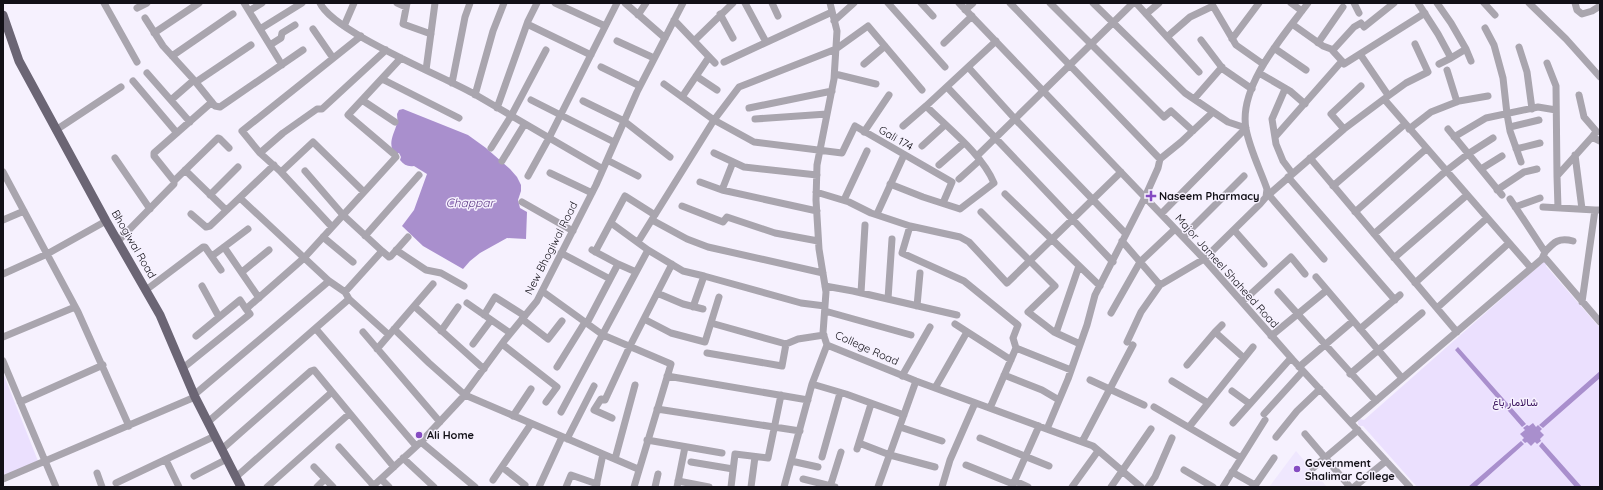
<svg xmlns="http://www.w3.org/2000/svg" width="1603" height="490" font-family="Quicksand,Vazirmatn,sans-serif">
<rect width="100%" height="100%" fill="#f6f1fe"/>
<path fill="#efe7fe" d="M1296 451 1327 487H1269Z"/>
<path fill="#ebe0fe" d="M1540 262H1547L1546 266 1600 328V487H1417L1363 426H1360L1358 424V421L1360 419 1364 420 1540 265Z
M3 373 38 461 3 476Z"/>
<path fill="#a98fcd" d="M403 109 468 135 486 148 510 169 517 177 521 185V191L518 200 520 208 527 212 526 239 507 238 480 253 470 261 463 269 423 246 402 226 414 210 427 174 414 166C408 167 404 165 400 160L401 157 399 153 395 154C387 143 394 135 397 123 398 120 397 117 397 114L399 110Z
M1458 347 1526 424 1522 427 1455 350Z
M1600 371V378L1543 428 1539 425Z
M1533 423 1536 427 1538 425 1542 429 1540 431 1544 435 1540 439 1541 441 1537 444 1535 442 1531 446 1527 442 1525 443 1522 440 1524 438 1520 434 1525 430 1523 428 1527 425 1529 426Z
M1521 441 1524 444 1476 487H1468Z
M1542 442 1582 487H1575L1539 446Z"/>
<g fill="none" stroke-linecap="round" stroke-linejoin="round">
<path stroke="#a9a5ae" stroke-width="7" d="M104 3 137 62
M244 3 282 65
M320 3C333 32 445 77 476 95 519 120 561 145 603 169
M397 3 406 7
M407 3 403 24 431 34
M555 3 605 26
M625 3 665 38
M745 3 766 42
M772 3 778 16
M830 3 837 31 834 79 817 165 816 200 819 249 826 292 823 333 827 345 916 381 1093 446 1141 487
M888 3 945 67
M921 3 933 16
M959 3 1204 259 1293 360 1410 487
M1010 3 1160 159 1158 168 1145 197 1095 295 1087 325 1068 379 1047 429
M1050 3 1164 117 1171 111 1193 131
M1093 3 1185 93 1228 122 1246 128 1161 214
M1136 3 1199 72
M1291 3 1302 11
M1354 3 1359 13
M1418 3 1438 34 1451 58 1439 64
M1437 3 1451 23 1466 49
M1484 3 1495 15
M1529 3 1566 39 1600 77
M1575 3 1577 10 1582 14 1592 11 1600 6
M137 8 147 3
M965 10 973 3
M249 11 262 3
M720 14 733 38
M1146 14 1159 3
M638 15 646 3
M145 18 163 46 194 80
M674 20 715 63
M834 21 854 3
M527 24 591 55
M344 26 354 3
M1485 28 1494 45 1503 78 1507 114 1510 131 1521 162
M260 29 302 3
M313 29 333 58
M154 33 199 3
M1167 37 1190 17 1213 6 1236 45 1263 64
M1232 39 1259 3
M1201 40 1223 69 1252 89
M617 41 654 58
M694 41 733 3
M944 43 972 16
M1318 43 1343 7
M270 45 281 38 282 33 295 25
M1519 47 1527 72 1532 109
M1274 48 1306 70
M1333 50 1354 27 1361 23 1364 27 1394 3
M1360 54 1388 95
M172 56 233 14
M1451 58 1466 49 1471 61
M1342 61 1344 64 1425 13
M724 62 832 12
M1547 63 1556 86 1557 176
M864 64 885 46
M601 67 640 86
M968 67 1015 119 1126 234
M426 70 435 3
M1447 70 1457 102
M147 73 190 122
M1259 73 1290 91 1305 104
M835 74 876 84
M696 76 717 90
M382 79 459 118
M133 81 177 133
M196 82 251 45
M452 83 465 17 470 3
M664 84 714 120 754 142 842 153 855 126 952 182 943 203
M947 87 1113 262
M1285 89 1272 119 1276 144 1283 161 1292 173
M475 95 493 31 504 3
M1579 95 1584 117 1597 132
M682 97 709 57
M1194 99 1222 67
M1384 99 1406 83 1428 72 1415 44
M171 100 194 80 215 106 220 107 303 50
M362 100 395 122
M531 100 614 142
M583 101 624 121 670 157
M497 108 528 21 537 3
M749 108 832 91
M755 119 827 114
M903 126 926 106
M1510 127 1539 120
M1344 129 1331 114 1361 86
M1409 129 1431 112 1459 101 1488 96
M1448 129 1502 195
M56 130 121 87
M864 132 889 95
M1595 133 1592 137 1600 141
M1275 137 1342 61 1331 49 1323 46 1292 24
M1454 137 1486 118 1538 107 1556 110
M922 146 945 125
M491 148 511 116 546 50
M1516 149 1540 143
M260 153 283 133 317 109H322L386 50
M714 153 744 167 817 175
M1575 155 1582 209
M977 156 1133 3
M115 158 150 209
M1310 158 1457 332
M1160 159 1181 142 1213 112
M607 160 638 176
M502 161 524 125
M939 165 964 143
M1481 169 1502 156
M185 170 226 210
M305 171 343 215 382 251 345 292
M3 172 78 312 129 426
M281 172 313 142 364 192
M550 173 592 193
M528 176 549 138 617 3
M1288 177 1395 300
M959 179 980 160
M174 181 218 138 220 139 229 148
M700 182 722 190 817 211
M890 184 923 197 960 209 994 183C982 154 948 128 926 106L996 41
M1333 186 1405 124
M722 190 733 162
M1497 190 1524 172 1537 169
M816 192 849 202 871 213 910 226 960 237 969 242 1007 283 1121 172
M1005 194 1100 286
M1268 194 1324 259
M210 195 238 167
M1266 197 1344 129 1384 99 1531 268
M240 198 329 281 345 292 349 299 389 335
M1510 199 1545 252 1542 259
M844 200 867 151
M522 202 573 231
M682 206 723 222 727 217 775 233 818 241
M1515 207 1540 198
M1543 207 1595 210
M1558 208 1557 176 1592 137
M981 212 1055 286 1028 312 1054 332 1080 344
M1355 212 1426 149
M191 214 206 227 210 226 274 165
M877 214 904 155
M3 220 24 211
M652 220 687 239 708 247 823 273
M611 223 648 250 683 271 704 276
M910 226 902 253 964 281 1018 325 1013 338 1016 348 1071 370
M332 227 281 172 260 153 242 131 361 36
M1234 230 1264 264
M1374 234 1446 171 1468 154 1493 138
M365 236 419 175
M323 237 353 262
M1183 237 1244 176
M118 241 174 184V181L154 156V153L212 102
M1122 241 1160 285 1204 259 1260 204 1266 197 1267 189C1260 169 1250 150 1246 129 1238 86 1284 35 1308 3
M638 242 714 120 739 87 836 49 868 26 922 90
M224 247 259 298
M396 250 426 270 441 273 464 286
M592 250 618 264
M382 251 389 257 391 256 408 237
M595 252 625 196 655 215
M1545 252C1554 242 1559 237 1573 241
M561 253 610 279
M212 256 248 229
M1394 258 1467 195
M242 272 269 250
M3 274 47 254 106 221
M1316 277 1402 378
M1415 283 1487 218
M202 286 219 317
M825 286 853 291 957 315
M146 290 203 247H205L221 270
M542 291 603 335 671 364 634 487
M1278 292 1376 401
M657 293 683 304 703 309
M861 293 865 225
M888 299 892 239
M1242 302 1291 257 1305 274
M1582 302 1595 210H1600
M467 303 510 333
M414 306 484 369
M917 306 920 273
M693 307 704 276 801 303 825 306
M1437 308 1509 243
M825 311 911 335
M1111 313 1140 262 1175 229
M484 315 495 297 525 316
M522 319 548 339 562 321
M644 319 671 333 705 342 719 297
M587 323 618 264 636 272
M711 323 786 344
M955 324 1011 360
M1222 325 1215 332 1244 358
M316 329 416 446
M394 329 429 363 465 395 638 469
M1360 329 1400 295
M441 331 458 307
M363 332 440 422
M1056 333 1079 266
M196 336 240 300 246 309
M1271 336 1327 290
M3 337 75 307
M1127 342 1141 312 1160 285
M473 344 491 320
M502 344 557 387 546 402
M377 349 433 284
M707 353 782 366 786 344 798 339 824 335
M3 361 56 487
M1187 365 1215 332
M557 367 585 322
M1299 367 1353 321
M183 368 250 314 246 309 304 258 396 157 395 155 348 115 401 58
M1350 374 1422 313
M1004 375 1042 390 1059 400
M667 376 808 400
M902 376 930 327
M1090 380 1144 405
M1172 381 1208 403
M812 384 827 345
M935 388 967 332
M1232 391 1250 404
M194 395 329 281
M20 402 103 365
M1154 407 1241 458
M990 408 1016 348
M657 409 800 431
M561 412 648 250
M1264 414 1303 371
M513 416 531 389
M612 418 594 410 601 399 605 400 630 346 672 264
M208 422 349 299
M1351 422 1542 259H1546L1600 322
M1233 423 1291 358
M900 427 942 441
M1189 427 1253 347
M1305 434 1350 487
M1276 437 1297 411 1320 389
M980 438 1049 466
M567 439 594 386
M647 440 722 453
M421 442 475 487
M1082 442 1133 345
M859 443 890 455 935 467
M339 447 374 486
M222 449 311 371 314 370 394 467
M857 449 871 404
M822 457 840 393
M403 458 434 487
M615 459 635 385
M166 460 179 487
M791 461 818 467
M691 462 733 469
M966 465 1013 484
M314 467 333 487
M502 467 525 485
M1313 468 1358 430
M1184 470 1213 487
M1232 472 1255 485
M97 473 102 487
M194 476 227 459
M236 477 332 392
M3 479 195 397
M381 479 389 487
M803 479 835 487
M493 480 531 424
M678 481 709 487
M1015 481 1028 487
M116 483 215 436
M267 487 349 414
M317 487 325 479
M372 487 421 442 462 398 504 341 537 301 596 185 637 92 683 3
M539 487 562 437
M566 487 571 475 597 484
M596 487 603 454
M655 487 658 474
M677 487 685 447
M731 487 735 454 768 458 781 395
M751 487 755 457
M784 487 812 384 846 394 904 415
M830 487 841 452
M878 487 916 381
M942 487 950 460 975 403
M1012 487 1039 426
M1072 487 1098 451
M1111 487 1151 429
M1148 487 1155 477 1172 438
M1223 487 1265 420
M1254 487 1274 458
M1354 487 1386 461"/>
<path stroke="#6b6574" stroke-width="9" d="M3 15 19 61 106 221 160 315 195 397 241 487"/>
</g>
<g fill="#854bc2" stroke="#f6f1fe" stroke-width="1.5">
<path d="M1149 190h4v4h4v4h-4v4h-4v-4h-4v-4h4z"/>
<circle cx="419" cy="435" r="4"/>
<circle cx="1297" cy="469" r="4"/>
</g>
<g text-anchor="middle" stroke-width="3" stroke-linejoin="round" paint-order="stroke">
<g font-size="11" fill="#121017" stroke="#f6f1fe">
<text transform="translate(896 138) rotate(30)" y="4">Gali 174</text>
<text transform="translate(134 244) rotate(60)" y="4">Bhogiwal Road</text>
<text transform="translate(551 248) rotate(-63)" y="4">New Bhogiwal Road</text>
<text transform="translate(1227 271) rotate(48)" y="4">Major Jameel Shaheed Road</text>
<text transform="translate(867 348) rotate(24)" y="4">College Road</text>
</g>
<g font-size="11" font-weight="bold" fill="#121017" stroke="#f6f1fe" text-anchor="start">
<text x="1159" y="200">Naseem Pharmacy</text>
<text x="427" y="439">Ali Home</text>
<text x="1305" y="467">Government<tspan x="1305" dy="13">Shalimar College</tspan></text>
</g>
<g font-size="11" fill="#3c1660" stroke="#f6f1fe">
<text x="1515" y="406">شالامار باغ</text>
</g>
<g font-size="12" font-style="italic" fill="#613d89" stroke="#f6f1fe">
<text x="470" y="207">Chappar</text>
</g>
</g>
<rect width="1603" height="490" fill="none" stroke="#121017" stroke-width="8"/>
</svg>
